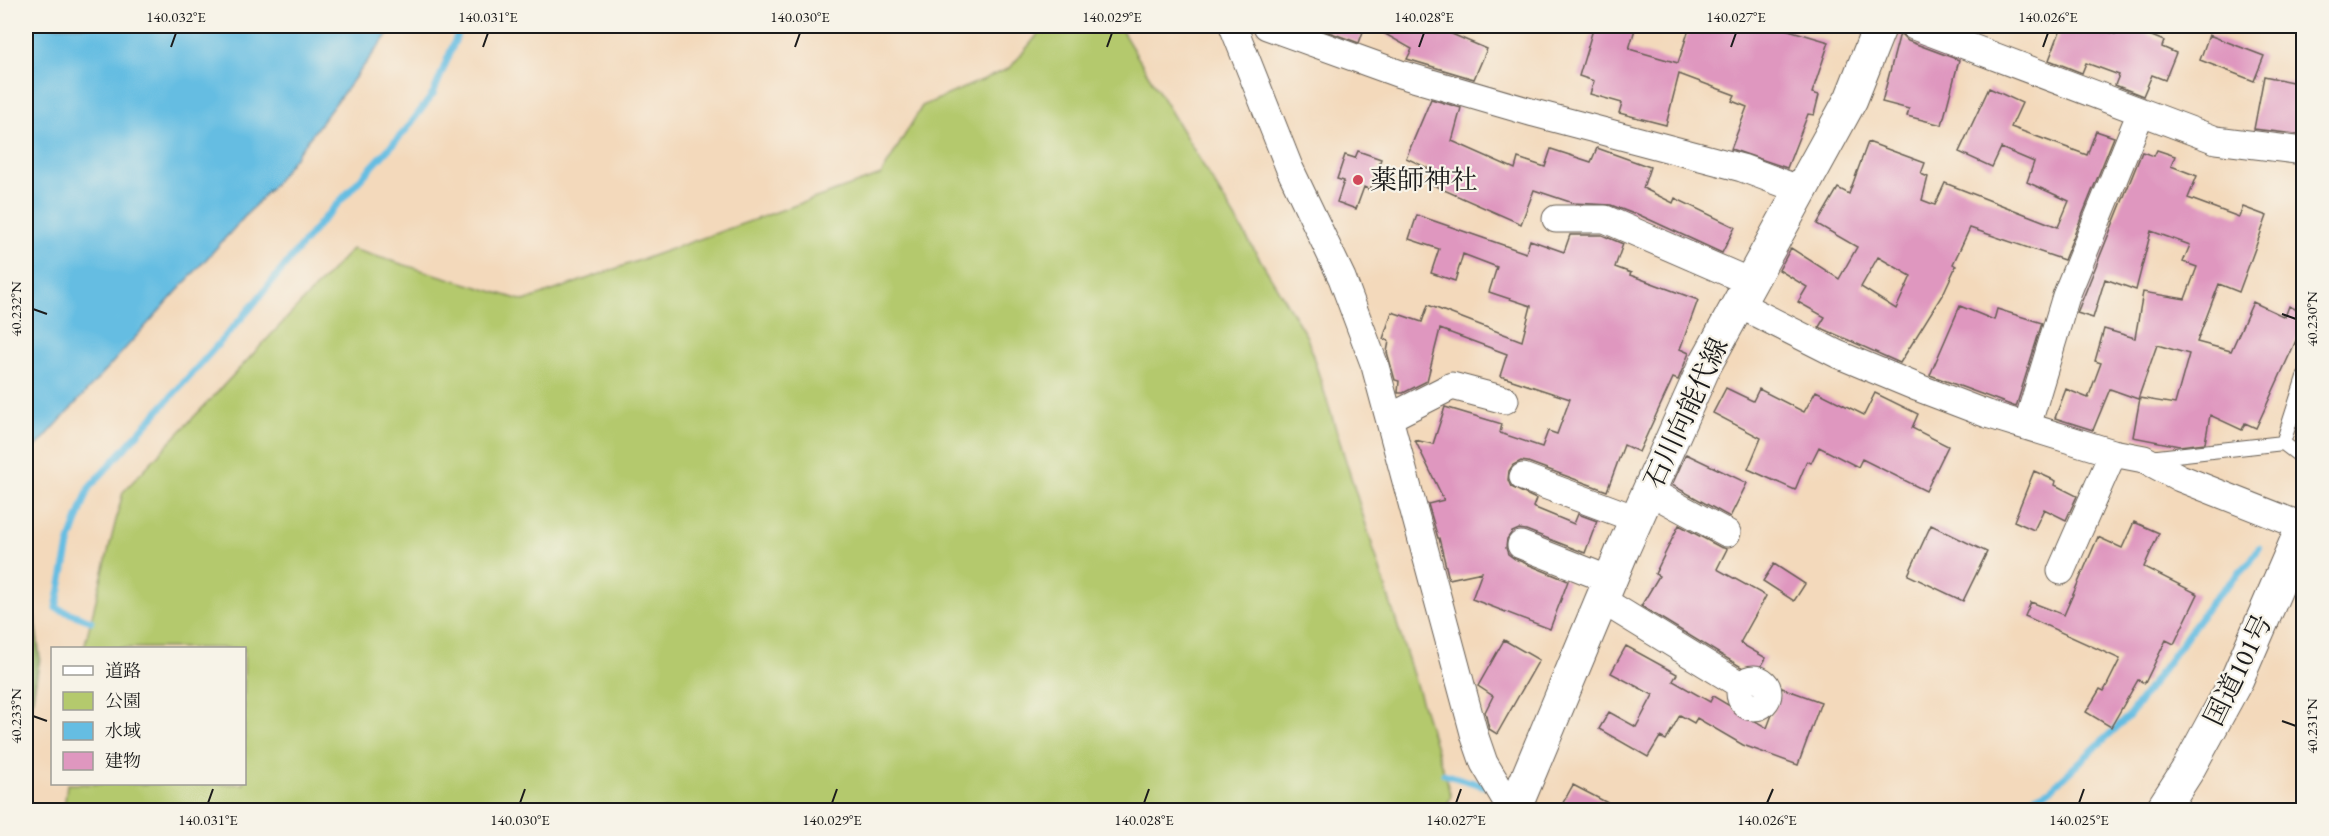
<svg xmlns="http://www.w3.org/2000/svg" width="2329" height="836" font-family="'EB Garamond','Noto Serif JP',serif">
<rect width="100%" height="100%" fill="#f7f3e8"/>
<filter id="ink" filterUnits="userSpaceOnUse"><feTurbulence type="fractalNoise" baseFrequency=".0167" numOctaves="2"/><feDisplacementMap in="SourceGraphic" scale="12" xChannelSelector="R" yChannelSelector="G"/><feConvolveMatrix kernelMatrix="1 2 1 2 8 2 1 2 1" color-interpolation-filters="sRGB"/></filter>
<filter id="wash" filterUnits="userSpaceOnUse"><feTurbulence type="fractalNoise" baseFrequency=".008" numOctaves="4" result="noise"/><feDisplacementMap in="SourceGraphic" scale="24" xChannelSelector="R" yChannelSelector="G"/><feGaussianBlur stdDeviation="1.35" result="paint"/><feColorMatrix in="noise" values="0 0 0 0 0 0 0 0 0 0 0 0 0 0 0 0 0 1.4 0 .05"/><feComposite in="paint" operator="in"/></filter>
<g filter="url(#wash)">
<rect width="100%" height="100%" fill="#f3d9bb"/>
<path fill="#b4c96d" stroke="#687244" stroke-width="1.5" d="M1045 26H1119L1307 337 1451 796 1445 810H64L67 784H244V648H84L123 492 352 249 524 301 881 175 922 106 1010 68Z"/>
<path fill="#8fad60" stroke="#56643e" stroke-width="1.5" d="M26 588 31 592 40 658 26 736Z"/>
<path fill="#65bde2" stroke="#406c7f" stroke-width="1.5" d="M26 26H394L276 182 38 445 26 451Z"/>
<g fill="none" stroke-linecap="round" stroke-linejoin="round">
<path stroke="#65bde2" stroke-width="7" d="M91 621 56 608 70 540 89 488 247 312 319 224 405 131 433 94 461 26
M1444 774 1484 786
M2019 810 2033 798 2050 790 2129 716 2212 601 2250 562 2259 548"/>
</g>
<g id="blocks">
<path fill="#df97bf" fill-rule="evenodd" d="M1312 26H1365L1359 43Z
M1371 26H1433L1487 49 1474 79 1407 59 1412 49Z
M1594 26H1636L1629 49 1678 63 1690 26H1775L1829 42 1812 93 1819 95 1814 115 1808 114 1787 168 1731 149 1747 107 1732 101 1735 95 1679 74 1666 125 1619 113 1622 103 1590 94 1594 81 1579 76Z
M2062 26H2093L2115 34 2117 28 2124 31 2127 26 2164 41 2162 47 2176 53 2165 80 2152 75 2143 96 2115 85 2119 75 2086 63 2082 73 2049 60Z
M1900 33 1908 41 1959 60 1942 125 1907 116 1909 109 1882 102Z
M2209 35 2264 56 2254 81 2200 60Z
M2264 76 2302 84 2299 97 2304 98V135L2254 129Z
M1989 88 2022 103 2011 127 2087 155 2096 131 2114 137 2064 260 1970 228 1953 264 1956 266 1944 292 1900 363 1819 327 1825 317 1798 302 1807 287 1779 270 1791 248 1839 279 1857 247 1817 224 1838 188 1849 194 1868 142 1925 163 1921 174 1928 177 1922 200 1935 205 1945 183 2058 227 2069 201 2027 182 2034 162 2001 148 1992 167 1959 152ZM1878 257 1911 276 1896 309 1861 287Z
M1431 99 1461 108 1452 141 1515 169 1518 158 1545 167 1551 149 1591 162 1597 148 1650 167 1643 188 1673 203 1675 198 1735 227 1722 253 1635 213 1634 214 1611 205 1573 203 1534 190 1521 224 1428 183 1434 171 1406 158Z
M2157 150 2175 156 2171 166 2197 176 2188 198 2239 217 2243 207 2267 216 2239 292 2219 284 2197 342 2231 351 2253 302 2285 317 2289 306 2304 313V323L2256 428 2245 423 2242 430 2210 415 2205 443 2179 446 2133 437 2140 398 2175 404 2189 354 2157 345 2138 399 2110 389 2093 430 2055 418 2066 389 2088 398 2101 363 2095 361 2104 329 2135 338 2143 292 2185 299 2197 267 2183 262 2190 245 2151 231 2136 290 2105 279 2093 318 2077 313 2142 152 2154 156Z
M1358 151 1381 159 1370 190 1364 187 1356 209 1337 202 1344 181 1337 179 1345 155 1355 158Z
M1417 215 1526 253 1530 240 1564 252 1570 235H1602L1623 244 1615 267 1631 273 1630 275 1698 300 1680 349 1689 353 1678 380 1673 378 1639 452 1624 445 1607 491 1528 462 1521 461 1513 465 1509 471 1508 480 1511 487 1536 499 1533 507 1574 524 1578 514 1597 521 1585 553 1526 530 1519 529 1512 532 1507 539 1506 548 1508 554 1515 559 1568 581 1550 629 1472 599 1482 572 1449 579 1439 538H1438L1428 504 1444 500 1415 440 1433 444 1445 407 1502 424 1500 433 1542 447 1548 431 1557 434 1570 399 1500 376 1507 354 1440 329 1427 381 1403 393H1398L1399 381 1395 380 1387 352 1389 341 1383 339 1392 312 1422 322 1428 305 1522 341 1531 306 1489 292 1497 267 1463 254 1455 281 1431 273 1439 249 1409 239Z
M1960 306 1994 320 1997 309 2042 323 2016 407 1930 375Z
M1726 388 1753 401 1759 389 1804 412 1816 391 1864 415 1875 393 1918 414 1912 428 1948 446 1926 491 1862 459 1858 467 1819 447 1811 463 1807 461 1795 490 1748 469 1761 438 1713 413Z
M1686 454 1747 483 1730 517 1672 485Z
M2034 471 2056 481 2055 485 2077 496 2066 520 2044 509 2034 530 2014 521Z
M2134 522 2159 533 2144 567 2198 594 2174 644 2166 640 2145 683 2138 680 2111 727 2086 712 2100 689 2104 691 2120 659 2025 616 2031 602 2064 615 2098 537 2122 548Z
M1679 525 1720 547 1727 549 1717 569 1766 596 1740 643 1766 658 1758 672 1751 673 1641 606 1659 576 1655 574Z
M1931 525 1987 552 1963 601 1908 575Z
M1774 564 1805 584 1794 601 1763 581Z
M1504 640 1539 660 1497 734 1489 729 1485 712 1493 696 1478 686Z
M1626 646 1677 674 1673 681 1710 702 1713 696 1767 728 1782 688 1821 702 1798 765 1743 745 1697 718 1694 723 1680 715 1666 740 1660 737 1648 757 1599 729 1609 712 1636 727 1653 695 1611 673Z
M1573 785 1621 810H1559Z"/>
</g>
</g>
<g filter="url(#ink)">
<use href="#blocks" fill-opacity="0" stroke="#675e54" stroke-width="1.5"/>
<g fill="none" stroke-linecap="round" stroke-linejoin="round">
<g stroke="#675e54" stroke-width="16">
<path id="service" d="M2283 443 2304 377
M2149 458 2283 443 2304 459"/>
</g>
<g stroke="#675e54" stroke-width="29">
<path id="minor" d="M1233 26 1289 167 1342 278 1375 366 1475 737 1484 763 1512 810
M1267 26 1400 74 1534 113 1742 168 1801 190
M1914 26 2216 140 2304 151
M1556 219H1605L1750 282
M1738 304 1837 354 1919 388 1987 414 2113 453 2144 459 2180 478 2304 527
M1389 418 1452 386 1505 400
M2027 426 2066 296 2141 112
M1523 477 1636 519
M1649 491 1727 533
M1521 545 1610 580
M2061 571 2113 453
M1602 600 1742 686
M1740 693a14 14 0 1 1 28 0a14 14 0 1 1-28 0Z"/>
</g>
<g stroke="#675e54" stroke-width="35">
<path id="secondary" d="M1514 810 1623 549 1705 365 1851 99 1880 26"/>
</g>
<g stroke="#675e54" stroke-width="35">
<path id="trunk" d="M2162 810 2187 771 2237 679 2304 524"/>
</g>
<use href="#service" stroke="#fff" stroke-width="14"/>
<use href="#minor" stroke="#fff" stroke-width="27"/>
<use href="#secondary" stroke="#fff" stroke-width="33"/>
<use href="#trunk" stroke="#fff" stroke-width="33"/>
</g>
</g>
<path fill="none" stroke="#1c1c1c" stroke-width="2" d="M171 47 176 33M483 47 488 33M795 47 800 33M1107 47 1112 33M1419 47 1424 33M1731 47 1736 33M2043 47 2048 33M33 309 47 314M2282 314 2296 319M33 716 47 721M2282 721 2296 726M208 803 213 789M520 803 525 789M832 803 837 789M1144 803 1149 789M1456 803 1461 789M1767 803 1773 789M2079 803 2084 789"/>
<circle fill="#d1495b" stroke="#f7f3e8" stroke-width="2" cx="1358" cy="180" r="6"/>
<g text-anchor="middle" stroke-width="4.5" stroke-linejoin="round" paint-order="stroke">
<g font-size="27" fill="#1c1c1c" stroke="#f7f3e8" text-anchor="start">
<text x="1370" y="189">薬師神社</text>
</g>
<g font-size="27" fill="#1c1c1c" stroke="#f7f3e8">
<text transform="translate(1686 413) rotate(-65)" y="9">石川向能代線</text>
<text transform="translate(2238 670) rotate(-64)" y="9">国道101号</text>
</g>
</g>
<rect width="2329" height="836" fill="none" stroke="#f7f3e8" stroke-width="66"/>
<rect x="51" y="647" width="195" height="138" fill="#f7f3e8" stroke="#9f9d96" stroke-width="1.5"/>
<rect x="63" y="666" width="30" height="9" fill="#ffffff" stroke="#9f9d96" stroke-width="1.5"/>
<text x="105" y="677" font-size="18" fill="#1c1c1c">道路</text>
<rect x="63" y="692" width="30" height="18" fill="#b4c96d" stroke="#9f9d96" stroke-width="1.5"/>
<text x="105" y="707" font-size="18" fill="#1c1c1c">公園</text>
<rect x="63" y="722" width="30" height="18" fill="#65bde2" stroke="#9f9d96" stroke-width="1.5"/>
<text x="105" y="737" font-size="18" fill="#1c1c1c">水域</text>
<rect x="63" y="752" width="30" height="18" fill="#df97bf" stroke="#9f9d96" stroke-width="1.5"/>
<text x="105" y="767" font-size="18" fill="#1c1c1c">建物</text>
<rect x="33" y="33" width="2263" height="770" fill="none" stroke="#1c1c1c" stroke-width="2"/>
<g font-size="15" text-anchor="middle" fill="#1c1c1c">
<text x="176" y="22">140.032°E</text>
<text x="488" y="22">140.031°E</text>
<text x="800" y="22">140.030°E</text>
<text x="1112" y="22">140.029°E</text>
<text x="1424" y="22">140.028°E</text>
<text x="1736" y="22">140.027°E</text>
<text x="2048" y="22">140.026°E</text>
<text transform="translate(16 309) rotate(-90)" y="5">40.232°N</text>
<text transform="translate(2312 319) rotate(-90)" y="5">40.230°N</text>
<text transform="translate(16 716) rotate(-90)" y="5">40.233°N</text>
<text transform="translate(2312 726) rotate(-90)" y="5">40.231°N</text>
<text x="208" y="825">140.031°E</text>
<text x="520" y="825">140.030°E</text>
<text x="832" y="825">140.029°E</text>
<text x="1144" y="825">140.028°E</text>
<text x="1456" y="825">140.027°E</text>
<text x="1767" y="825">140.026°E</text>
<text x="2079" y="825">140.025°E</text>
</g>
</svg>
